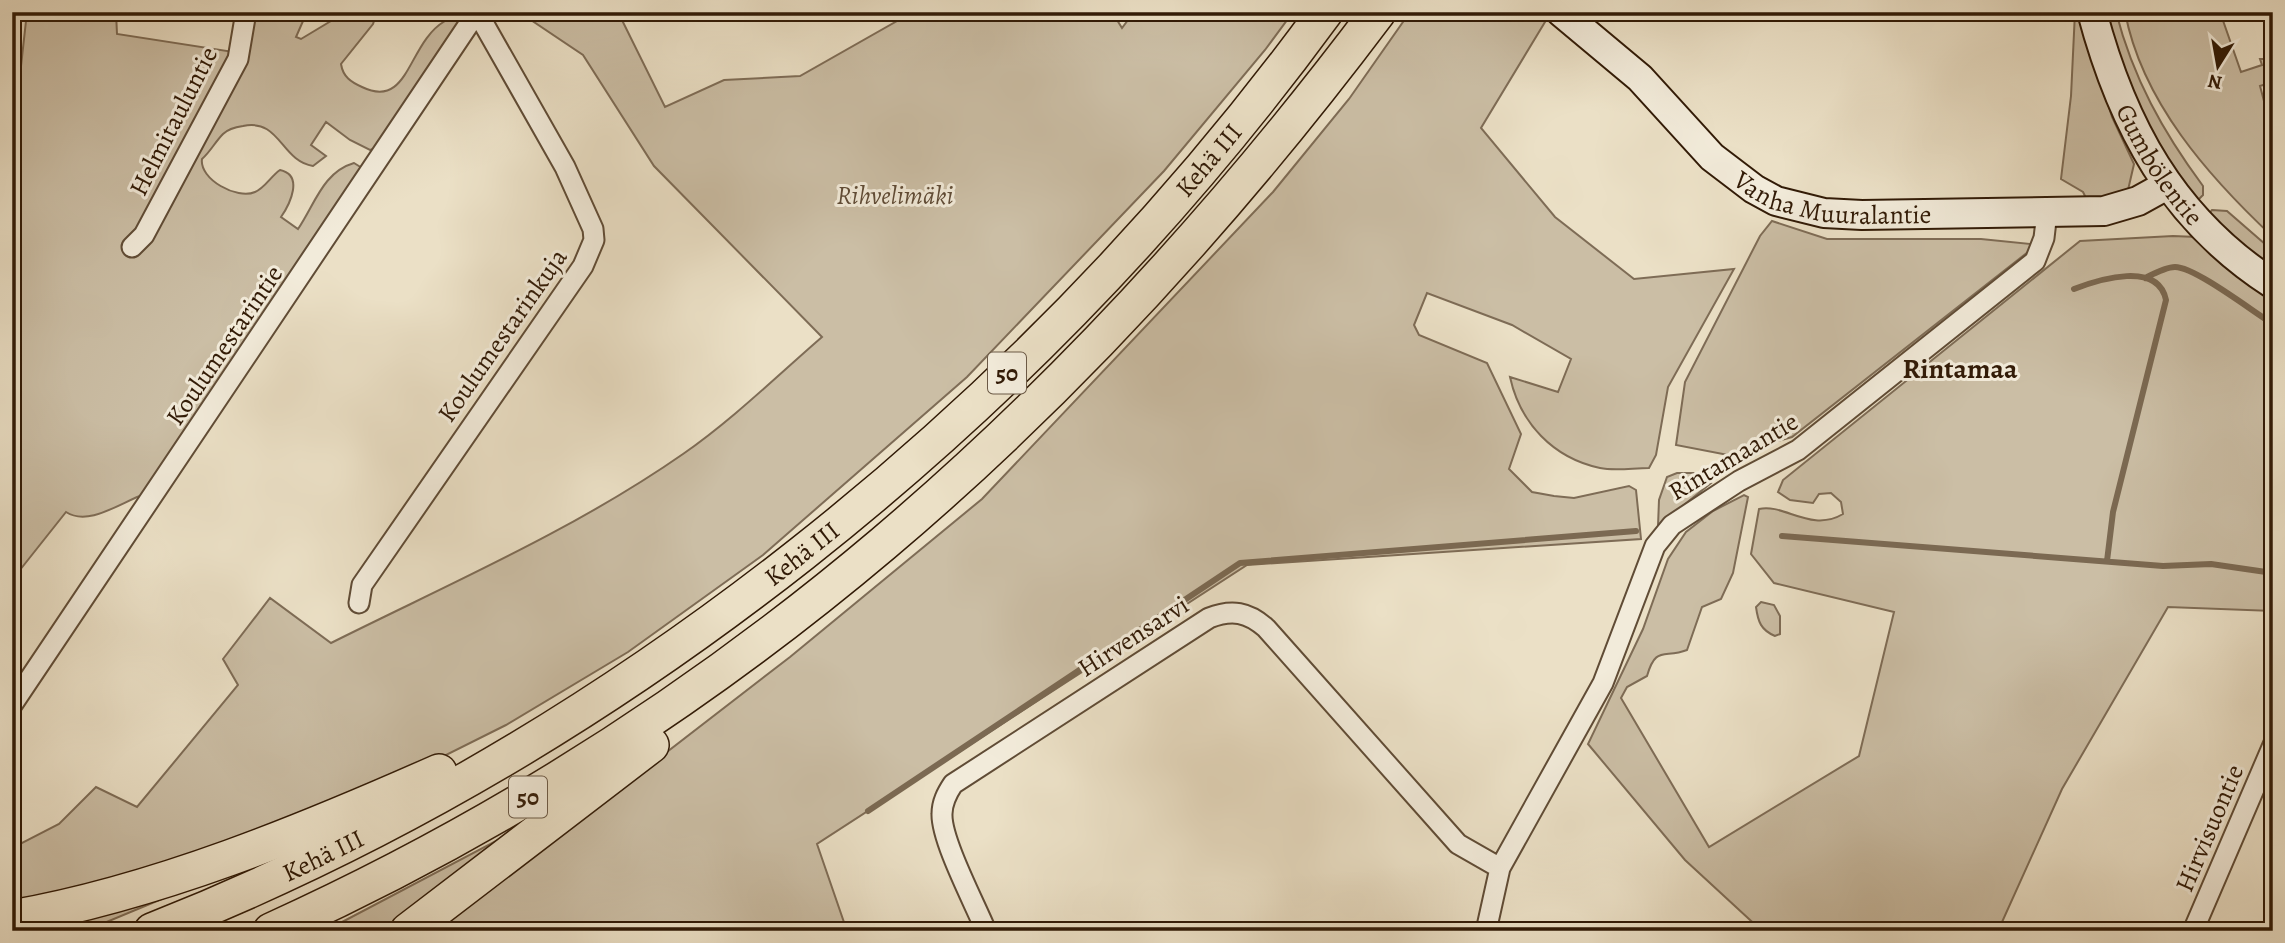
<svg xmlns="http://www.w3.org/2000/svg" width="2285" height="943" font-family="Alegreya,serif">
<rect width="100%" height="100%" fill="#ebe0c6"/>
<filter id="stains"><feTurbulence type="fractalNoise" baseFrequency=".00286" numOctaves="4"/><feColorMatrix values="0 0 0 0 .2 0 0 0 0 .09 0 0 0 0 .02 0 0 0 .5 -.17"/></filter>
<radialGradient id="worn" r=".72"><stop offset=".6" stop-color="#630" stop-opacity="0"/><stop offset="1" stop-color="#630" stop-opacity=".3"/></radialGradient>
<path fill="#cbbea5" stroke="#7e6c56" stroke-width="2" d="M27 12H116L117 34 233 52 253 12H307L296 37 301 39 346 12H377L373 24 341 64C343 77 351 82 362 87 410 110 407 43 445 21 452 17 458 14 465 15L383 146 370 150 350 140 326 122 311 145 326 156 313 166C281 161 280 118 243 126 236 127 228 129 223 134 215 142 211 151 202 159 199 179 237 200 255 192 265 188 271 176 280 170 304 175 290 204 281 217L298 229C315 204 323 172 354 163L362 168 145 494C121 502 89 527 66 512L12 580V93L21 66Z
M519 12H618L665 107 724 80 800 76 913 12H1112L1122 28 1134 12H1293L1265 50 1164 171 967 377 763 555 628 652 506 725 376 790 141 873 12 907V848L59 824 96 787 137 807 238 685 223 659 270 598 331 643C449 584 574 530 683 454 732 420 777 376 822 337L654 166 583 55Z
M1410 12H1532L1545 22 1481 128 1555 217 1634 279 1734 269 1668 387 1656 455 1649 468C1633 468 1615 471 1600 468 1553 458 1520 423 1510 377L1558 392 1571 359 1512 325 1427 293 1414 325 1419 335 1487 363 1521 434 1509 469 1532 492 1554 496 1574 498 1629 486 1636 490 1641 539 1247 565 817 844 847 931H435L790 657 982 499 1273 192 1349 99Z
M2075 12H2080L2112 117 2134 164 2128 190 2119 197 2087 200 2083 192 2061 179 2071 96Z
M2104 12H2116C2133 78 2163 132 2203 186V195L2196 202 2143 121Z
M2125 12H2220L2241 72 2262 65 2260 59H2273V82L2260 86 2264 101 2273 99V237C2209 177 2142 102 2125 12Z
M2212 210 2227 211 2273 251V272L2208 215Z
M1772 221 1827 239H1981L2031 244 2028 252 1792 437 1728 455 1676 445 1685 382 1760 236Z
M2173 236 2197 237 2273 296V611L2168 607 2062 789 1998 931H1762L1685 860 1588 744 1643 629 1668 559 1686 532 1713 511 1744 495 1748 497 1733 573 1721 599 1702 607 1687 650C1664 659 1656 645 1647 676L1627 687 1621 698 1709 847 1859 756 1894 612 1774 583 1751 554 1759 509C1784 503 1811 533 1843 514L1841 502 1831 493 1819 494 1813 503 1790 500 1778 492 1783 480 2080 241Z
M1677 473H1696L1711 483 1658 526 1659 500 1667 477Z
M1761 602 1774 605 1780 616V634L1775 636C1761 630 1758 622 1756 607Z
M517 830 386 931H325Z
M323 832 85 931H12Z"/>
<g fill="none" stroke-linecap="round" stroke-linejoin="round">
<path stroke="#7b6952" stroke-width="6" d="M2145 278C2153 274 2166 267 2175 267 2195 267 2252 311 2273 324
M2074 289C2100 279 2158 261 2166 300L2113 512 2107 561
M1782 536 2163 566 2211 564 2273 573
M868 811 1240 563 1636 531"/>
<g stroke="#604c36" stroke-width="23">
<path id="street" d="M132 247 144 235 238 59 246 12
M359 603 362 585 583 266 594 240 593 229 565 167 477 12
M12 705 477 12
M986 931C975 904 941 840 942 814 942 802 947 793 953 784L1209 618C1232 609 1248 612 1266 628L1458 844 1500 868
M1486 931 1500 868 1603 683 1655 546 1672 525 1739 481 1798 450 2035 261 2044 238 2047 212
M2193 931 2273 745"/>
</g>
<g stroke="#311a06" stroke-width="32">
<g id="secondary">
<path id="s1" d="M1561 12 1640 78 1712 157 1754 189 1776 201 1824 213 1862 215 2104 211 2138 201 2167 185"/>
<path id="s2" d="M2092 12C2122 125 2172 219 2273 284"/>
</g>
</g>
<g stroke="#311a06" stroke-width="38">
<g id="highway">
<path d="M12 918C156 893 306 831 439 772"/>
<path id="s3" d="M152 931C615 748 1032 413 1325 12"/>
<path d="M271 931C728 724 1078 411 1378 12"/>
<path d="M408 931 651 745"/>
</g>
</g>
<use href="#street" stroke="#f2ebda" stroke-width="19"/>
<use href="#secondary" stroke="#f2ebda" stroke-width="28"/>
<use href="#highway" stroke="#ebe0c6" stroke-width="35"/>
</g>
<g text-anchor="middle" stroke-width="6" stroke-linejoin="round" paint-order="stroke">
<g fill="#f2ebda" stroke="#6b5946" stroke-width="2">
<rect x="988" y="352.5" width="38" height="41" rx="5"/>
<rect x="509" y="776.5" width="38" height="41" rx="5"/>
</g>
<g font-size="24" font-weight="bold" fill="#311a06">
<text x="1007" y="381">50</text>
<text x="528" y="805">50</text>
</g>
<g font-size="26" fill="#311a06" stroke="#f2ebda">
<text transform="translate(173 121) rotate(-63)" y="9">Helmitauluntie</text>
<text dy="9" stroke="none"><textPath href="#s3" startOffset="1321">Kehä III</textPath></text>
<text dy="9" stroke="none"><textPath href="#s2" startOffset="168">Gumbölentie</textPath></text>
<text dy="9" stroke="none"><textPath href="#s1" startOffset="343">Vanha Muuralantie</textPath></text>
<text transform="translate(502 335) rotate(-55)" y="9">Koulumestarinkuja</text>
<text transform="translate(224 345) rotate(-56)" y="9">Koulumestarintie</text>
<text transform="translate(1733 456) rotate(-31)" y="9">Rintamaantie</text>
<text dy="9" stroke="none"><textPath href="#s3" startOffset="754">Kehä III</textPath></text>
<text transform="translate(1133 636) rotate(-33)" y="9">Hirvensarvi</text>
<text transform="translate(2209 828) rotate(-67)" y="9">Hirvisuontie</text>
<text dy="9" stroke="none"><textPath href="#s3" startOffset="187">Kehä III</textPath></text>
</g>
<g font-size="26" font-style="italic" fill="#5f4b36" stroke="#f2ebda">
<text x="895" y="204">Rihvelimäki</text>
</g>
<g font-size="28" font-weight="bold" fill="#311a06" stroke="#f2ebda">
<text x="1960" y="378">Rintamaa</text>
</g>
</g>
<rect width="2285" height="943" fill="none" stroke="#ebe0c6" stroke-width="42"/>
<rect x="14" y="14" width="2257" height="915" fill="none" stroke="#311a06" stroke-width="3.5"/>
<rect x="21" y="21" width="2243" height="901" fill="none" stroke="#311a06" stroke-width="2"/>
<g transform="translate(2218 66) rotate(191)" stroke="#f2ebda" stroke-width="5" paint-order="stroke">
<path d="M0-5L12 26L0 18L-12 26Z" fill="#311a06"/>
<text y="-10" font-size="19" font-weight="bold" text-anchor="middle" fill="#311a06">N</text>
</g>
<rect width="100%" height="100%" filter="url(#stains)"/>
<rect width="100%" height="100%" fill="url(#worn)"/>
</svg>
